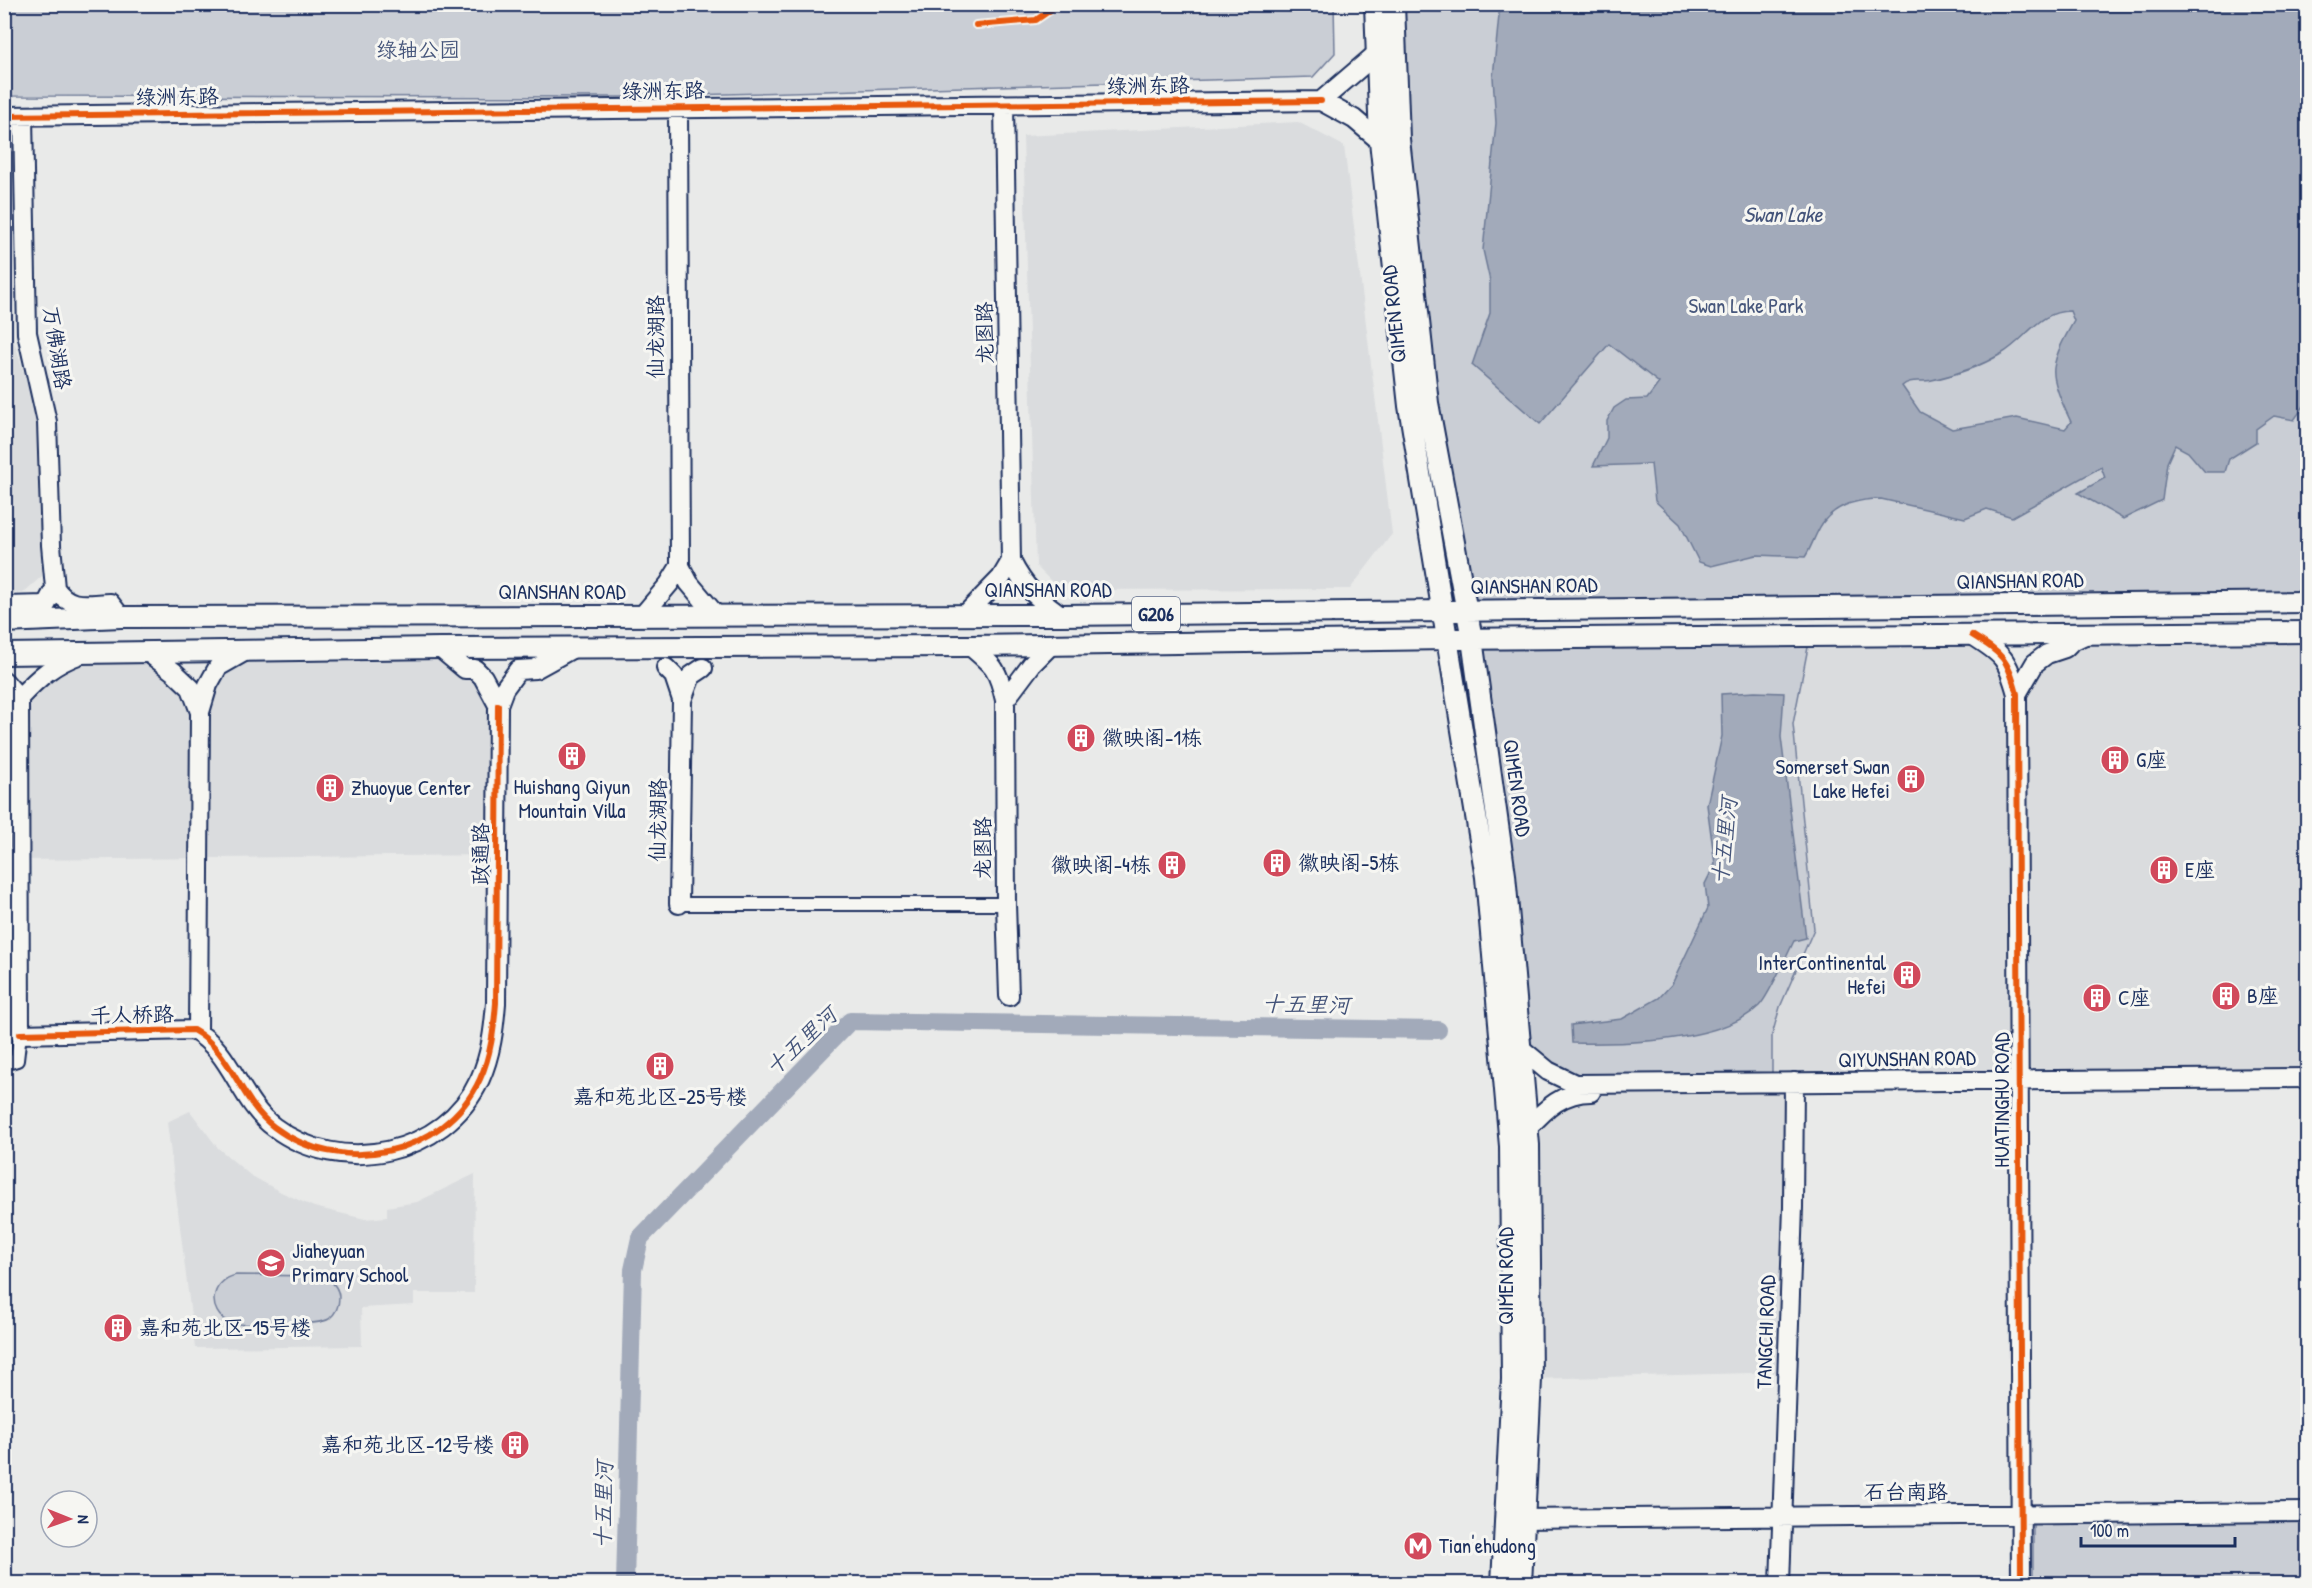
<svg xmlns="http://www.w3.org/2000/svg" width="2312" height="1588" font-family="'Patrick Hand','LXGW WenKai TC',sans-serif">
<rect width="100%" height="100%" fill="#e9eae9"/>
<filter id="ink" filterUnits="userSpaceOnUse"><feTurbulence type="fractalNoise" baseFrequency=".0167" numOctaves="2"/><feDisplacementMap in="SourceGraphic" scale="12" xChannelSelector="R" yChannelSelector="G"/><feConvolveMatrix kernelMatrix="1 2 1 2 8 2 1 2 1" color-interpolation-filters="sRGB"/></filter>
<g filter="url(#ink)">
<path fill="#dadcde" d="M1298 122 1344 146 1392 534 1350 589 1060 590 1036 566 1023 136Z
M4 310 38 416 42 576 23 593H5Z
M2307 632V1078L2029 1080 2026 685 2035 663 2072 641Z
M1972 635 2009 665 2019 1080 1772 1082V1035L1780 1007 1806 949 1813 912 1793 723 1810 637Z
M440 648 465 669 498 705 497 855 20 860 19 698 61 661 149 653 191 688 208 685 246 651Z
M1794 1090 1787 1372 1531 1379 1529 1145 1543 1111 1583 1092Z
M190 1111 218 1148 250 1175 281 1192 314 1207 365 1219 387 1217V1207L417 1202 475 1174 474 1293H414V1305L361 1308 362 1346 195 1348 167 1122Z"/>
<path fill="#caced5" stroke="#727e9a" stroke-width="1.5" d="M1334 4 1335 53 1313 77 620 97 5 96V5Z
M1395 5H2307V602L1466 611 1428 403Z
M1810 637 1793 724 1814 929 1780 1007 1772 1035V1082L1575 1084 1519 1047 1472 639Z
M236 1275 324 1276C332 1281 339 1288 339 1298 339 1306 335 1314 329 1319 318 1326 245 1326 230 1323 206 1312 210 1281 236 1275Z
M2307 1512V1583H2033V1514Z"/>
<path fill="#a2aaba" stroke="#6c7995" stroke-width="1.5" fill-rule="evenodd" d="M1500 5H2307V402L2294 420 2274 416 2256 429V442L2229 459 2225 472H2205L2188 452 2175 445 2167 463 2162 500 2123 519 2078 493 2105 478 2101 467 2012 517 1987 509 1965 518 1881 499C1860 499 1839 503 1825 520 1817 528 1812 547 1805 557L1756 555 1711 566 1699 562 1680 524 1655 501 1651 464 1593 466 1607 438V421L1614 408 1626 400 1647 399 1659 383 1609 344 1540 424 1472 365 1490 313V281L1483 250 1496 123 1493 77ZM2070 311 2074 321C2066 335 2056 352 2054 368 2052 383 2065 409 2071 422L2065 429 2017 418 1952 429 1920 412 1902 386C1910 378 1921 383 1932 380 1955 375 1981 366 2001 354 2026 340 2038 311 2070 311Z
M1755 692 1784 693 1781 737 1806 938 1794 941C1787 955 1768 998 1759 1006 1720 1043 1623 1044 1572 1043L1571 1025 1622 1019 1659 998 1672 984 1708 908 1705 884 1715 864 1707 805 1722 736 1721 694Z"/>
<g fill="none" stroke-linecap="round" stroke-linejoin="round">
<path stroke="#a2aaba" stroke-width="18" d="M625 1584 633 1270 640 1238 850 1021 1438 1030"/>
<g stroke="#1b2f5e" stroke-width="16">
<path id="street" d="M679 904H1006
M4 1064 17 1060 20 1034"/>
</g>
<g stroke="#1b2f5e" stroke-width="22">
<path id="secondary" d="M1376 54 1321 101 1354 119 1380 141
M1004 104 1011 561
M678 107 680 566
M4 116 1321 101
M23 116 27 333 47 422 51 545 55 588
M4 606 46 605 55 588C70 610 86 604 110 603L121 617
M965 615 1001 578 1011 561C1025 589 1036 597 1061 615
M642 616 669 584 680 566 689 583 715 614
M1972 635C2004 655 2007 658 2017 694L2021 1584
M970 646C994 666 998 669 1005 700L1032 664 1051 645
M440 648 465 669H475L483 677 498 705 504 689 518 670 535 669 573 648
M149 653 174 672 191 688 200 712 208 685 218 667 246 651
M666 668 674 676 682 700 691 676 703 668
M4 681 19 698C39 677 53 664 81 654
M2017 694 2035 663 2047 654 2065 648 2072 641 2087 634
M19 698 20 1034 193 1030C232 1051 239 1101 274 1127 340 1177 445 1156 480 1079 491 1055 494 1028 496 1003L498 705
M1005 700 1006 904 1009 996
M679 904 682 700
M198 1033 200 712
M1519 1047 1548 1071 1575 1084 2308 1078
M1528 1128C1546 1108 1563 1092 1591 1092
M1510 1519 2308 1512
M1780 1584 1793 1207 1794 1082"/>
</g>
<g stroke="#1b2f5e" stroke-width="24">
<path id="primary" d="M1375 4 1380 141 1409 406 1486 877 1510 1146 1512 1379 1502 1584
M1394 4 1399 139 1428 403 1472 639 1505 875 1529 1145 1531 1379 1521 1584
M4 622 121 617 1061 615 2308 602
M4 654 440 648 970 646 1447 639 2308 632"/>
</g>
<use href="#street" stroke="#f6f6f2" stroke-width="12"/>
<use href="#secondary" stroke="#f6f6f2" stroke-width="18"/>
<use href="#primary" stroke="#f6f6f2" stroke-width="20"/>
<g stroke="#f6f6f2" stroke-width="10">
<path id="cycleway" d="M976 25 1036 20 1059 4
M4 116 1321 101
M1972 635C2004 655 2007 658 2017 694L2021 1584
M20 1034 193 1030C232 1051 239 1101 274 1127 340 1177 445 1156 480 1079 491 1055 494 1028 496 1003L498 705"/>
</g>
<use href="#cycleway" stroke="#e8590c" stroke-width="6"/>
</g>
</g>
<defs>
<g id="building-disc" transform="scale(1.5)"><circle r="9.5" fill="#d1495b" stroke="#f6f6f2"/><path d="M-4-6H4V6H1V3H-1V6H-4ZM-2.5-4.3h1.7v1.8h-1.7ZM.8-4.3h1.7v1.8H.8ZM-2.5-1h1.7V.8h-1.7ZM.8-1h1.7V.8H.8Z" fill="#fff"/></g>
<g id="school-disc" transform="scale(1.5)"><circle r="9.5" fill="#d1495b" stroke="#f6f6f2"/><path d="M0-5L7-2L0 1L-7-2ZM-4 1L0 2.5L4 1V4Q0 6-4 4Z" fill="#fff"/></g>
<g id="metro-disc" transform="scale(1.5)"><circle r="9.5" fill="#d1495b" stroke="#f6f6f2"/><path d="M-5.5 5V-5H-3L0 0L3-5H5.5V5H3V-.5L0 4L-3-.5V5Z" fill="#fff"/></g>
</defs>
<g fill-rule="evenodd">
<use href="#building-disc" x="1081" y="738"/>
<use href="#building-disc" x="572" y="756"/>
<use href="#building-disc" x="2115" y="760"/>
<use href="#building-disc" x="1911" y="779"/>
<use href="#building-disc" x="330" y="788"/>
<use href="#building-disc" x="1277" y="863"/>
<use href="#building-disc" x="1172" y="865"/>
<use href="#building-disc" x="2164" y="870"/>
<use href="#building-disc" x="1907" y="975"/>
<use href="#building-disc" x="2226" y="996"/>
<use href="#building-disc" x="2097" y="998"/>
<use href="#building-disc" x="660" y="1066"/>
<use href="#school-disc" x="271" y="1263"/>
<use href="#building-disc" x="118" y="1328"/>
<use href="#building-disc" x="515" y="1445"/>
<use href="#metro-disc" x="1418" y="1546"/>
</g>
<g text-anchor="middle" stroke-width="6" stroke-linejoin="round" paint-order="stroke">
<rect fill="#f6f6f2" stroke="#5d6b8a" stroke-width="1.5" x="1132" y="597" width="48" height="34" rx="4.5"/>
<g font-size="20" font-weight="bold" fill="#1b2f5e">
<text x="1156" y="621">G206</text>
</g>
<g font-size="21" fill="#47577c" stroke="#f6f6f2">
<text x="418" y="57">绿轴公园</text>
<text x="1746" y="313">Swan Lake Park</text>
</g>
<g font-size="21" fill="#1b2f5e" stroke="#f6f6f2">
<text transform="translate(1148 86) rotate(-1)" y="7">绿洲东路</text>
<text transform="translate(663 91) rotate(-1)" y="7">绿洲东路</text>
<text transform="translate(177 97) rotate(-1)" y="7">绿洲东路</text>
<text transform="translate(1394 314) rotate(-96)" y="7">QIMEN ROAD</text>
<text transform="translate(985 333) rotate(-91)" y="7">龙图路</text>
<text transform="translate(656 337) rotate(-90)" y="7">仙龙湖路</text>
<text transform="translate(57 348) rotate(81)" y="7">万佛湖路</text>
<text transform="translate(2020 581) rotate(-1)" y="7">QIANSHAN ROAD</text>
<text transform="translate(1534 586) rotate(-1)" y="7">QIANSHAN ROAD</text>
<text x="1048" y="597">QIANSHAN ROAD</text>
<text x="562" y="599">QIANSHAN ROAD</text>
<text transform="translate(1517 788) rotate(82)" y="7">QIMEN ROAD</text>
<text transform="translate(658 820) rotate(-89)" y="7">仙龙湖路</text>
<text transform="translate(983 848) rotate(-90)" y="7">龙图路</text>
<text transform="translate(481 854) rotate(-90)" y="7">政通路</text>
<text transform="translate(132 1015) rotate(-1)" y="7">千人桥路</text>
<text transform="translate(1907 1059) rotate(-1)" y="7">QIYUNSHAN ROAD</text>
<text transform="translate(2002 1100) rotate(-90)" y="7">HUATINGHU ROAD</text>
<text transform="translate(1506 1276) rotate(-90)" y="7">QIMEN ROAD</text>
<text transform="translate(1766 1332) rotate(-88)" y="7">TANGCHI ROAD</text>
<text x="1906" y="1499">石台南路</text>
</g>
<g font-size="21" fill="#1b2f5e" stroke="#f6f6f2" text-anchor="start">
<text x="1102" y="745">徽映阁-1栋</text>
<text x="2136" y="767">G座</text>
<text x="1890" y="774" text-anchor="end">Somerset Swan<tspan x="1890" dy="24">Lake Hefei</tspan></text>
<text x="572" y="794" text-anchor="middle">Huishang Qiyun<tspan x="572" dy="24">Mountain Villa</tspan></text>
<text x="351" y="795">Zhuoyue Center</text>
<text x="1298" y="870">徽映阁-5栋</text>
<text x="1151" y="872" text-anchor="end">徽映阁-4栋</text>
<text x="2185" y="877">E座</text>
<text x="1886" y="970" text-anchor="end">InterContinental<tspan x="1886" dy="24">Hefei</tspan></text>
<text x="2247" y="1003">B座</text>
<text x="2118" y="1005">C座</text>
<text x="660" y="1104" text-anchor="middle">嘉和苑北区-25号楼</text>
<text x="292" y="1258">Jiaheyuan<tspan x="292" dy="24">Primary School</tspan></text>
<text x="139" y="1335">嘉和苑北区-15号楼</text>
<text x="494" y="1452" text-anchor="end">嘉和苑北区-12号楼</text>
<text x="1439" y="1553">Tian'ehudong</text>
</g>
<g font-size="22" font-style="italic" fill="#44547a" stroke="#f6f6f2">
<text x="1783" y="222">Swan Lake</text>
<text transform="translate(1724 841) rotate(-84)" y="8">十五里河</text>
<text transform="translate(1306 1004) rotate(1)" y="8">十五里河</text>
<text transform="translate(801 1041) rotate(-43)" y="8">十五里河</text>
<text transform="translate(603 1505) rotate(-89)" y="8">十五里河</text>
</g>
</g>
<rect width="2312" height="1588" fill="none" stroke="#f6f6f2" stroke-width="24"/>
<rect x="12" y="12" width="2288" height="1564" fill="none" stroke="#1b2f5e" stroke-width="2" filter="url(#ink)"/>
<g transform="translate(69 1519) rotate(91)"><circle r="28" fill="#f6f6f2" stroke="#9ea6b7" stroke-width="1.5"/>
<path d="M0-4.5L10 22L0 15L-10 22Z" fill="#d1495b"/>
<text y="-9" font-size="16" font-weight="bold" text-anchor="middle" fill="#1b2f5e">N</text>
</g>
<path d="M2081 1537v9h154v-9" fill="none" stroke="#1b2f5e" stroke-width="3"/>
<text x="2090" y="1537" font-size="18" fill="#1b2f5e" stroke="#f6f6f2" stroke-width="4.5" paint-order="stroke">100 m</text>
</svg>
